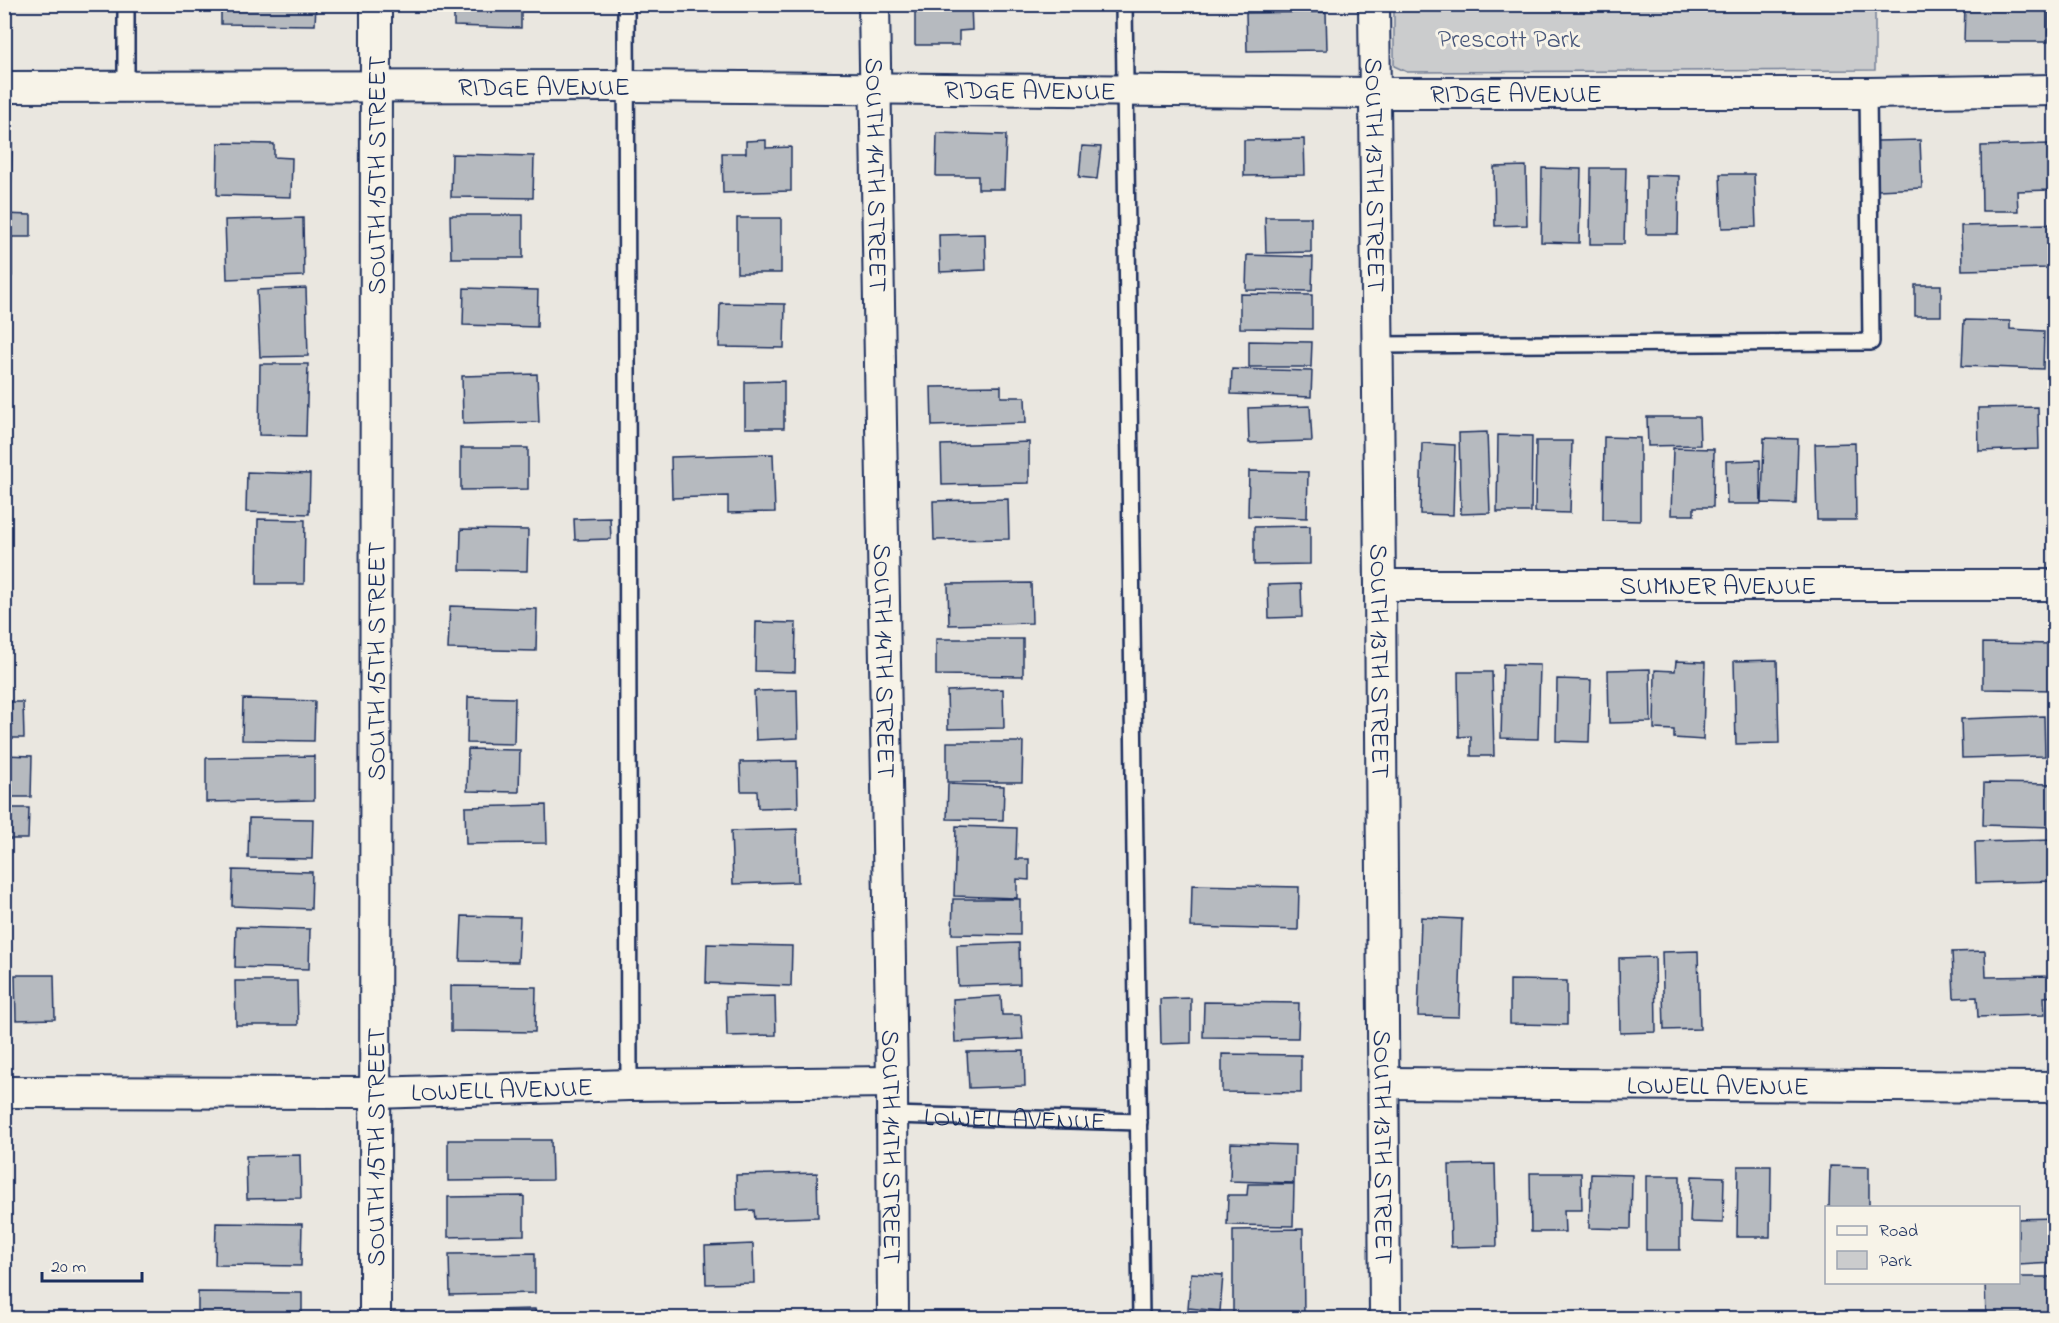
<svg xmlns="http://www.w3.org/2000/svg" width="2059" height="1323" font-family="'Indie Flower',sans-serif">
<rect width="100%" height="100%" fill="#eae7e0"/>
<filter id="ink" filterUnits="userSpaceOnUse"><feTurbulence type="fractalNoise" baseFrequency=".0167" numOctaves="2"/><feDisplacementMap in="SourceGraphic" scale="12" xChannelSelector="R" yChannelSelector="G"/><feConvolveMatrix kernelMatrix="1 2 1 2 8 2 1 2 1" color-interpolation-filters="sRGB"/></filter>
<g filter="url(#ink)">
<path fill="#cbcccd" stroke="#737e96" stroke-width="1.5" d="M1394 5H1875V70L1407 72 1394 66Z"/>
<path fill="#b6babf" stroke="#1b2f5e" stroke-width="1.5" d="M221 4H316L315 25 221 24Z
M454 4H521V28L454 26Z
M713 4H802V10L713 8Z
M944 4H971L972 30 959 31V45H915V10L944 9Z
M1227 4H1284V8L1227 7Z
M1965 4H2049L2048 42H1964Z
M1326 12 1327 50 1247 51 1246 13Z
M937 133 1006 135 1004 189H978V176H936Z
M4 137H12L11 203H4Z
M1304 139 1305 175 1244 176V140Z
M766 140V148L791 147V191L723 193 722 153H746V141Z
M1920 140 1922 188 1878 190 1877 141Z
M218 143 274 144V157L292 158 291 197 217 195Z
M2049 144 2050 190 2017 191 2018 211H1982L1981 146Z
M1082 146 1101 147 1097 179 1079 177Z
M452 154 534 156 533 198 451 197Z
M1526 166 1527 225 1495 226 1494 167Z
M1542 168 1581 169 1579 243 1541 242Z
M1591 168H1626L1624 244H1590Z
M1720 174H1754L1756 227 1722 228Z
M1646 175 1679 176 1678 234H1646Z
M4 214 31 215V237H12V276H4Z
M450 215H523V258H451Z
M1265 217H1311V252L1266 253Z
M303 218 304 276 227 279 225 220Z
M737 218H781V273H737Z
M2049 224 2050 268 1962 270 1961 226Z
M985 234 986 270 940 272 939 235Z
M1247 255 1313 257 1312 291 1246 290Z
M1915 285H1941V316H1915Z
M306 288 308 356 260 357 257 290Z
M464 288 538 290 537 327 463 325Z
M1240 294 1312 295V329L1240 328Z
M720 303 785 304 784 348 719 347Z
M1964 320 2010 321V329L2044 331 2043 369 1962 366Z
M1249 341 1312 342 1311 367H1249Z
M260 364H308L306 436 259 435Z
M1232 369 1312 371 1311 397 1231 394Z
M4 373H8V426H4Z
M537 374 539 422 463 424 462 376Z
M784 381V428H745V382Z
M1001 386V397H1025L1026 423 932 426 931 387Z
M1310 406 1312 441 1249 443 1248 408Z
M2038 407 2039 449 1979 451 1978 408Z
M1647 417H1699L1700 445 1648 446Z
M1487 432 1490 513 1461 514 1459 433Z
M1498 435 1532 436 1531 512H1497Z
M1604 437 1640 438V521L1603 520Z
M1764 438 1798 439 1796 504 1762 503Z
M1536 441H1572L1570 513 1535 512Z
M1029 442V483L942 485 941 445Z
M1422 443 1455 445 1453 515 1420 514Z
M1855 443 1856 520H1817L1815 444Z
M461 448H528V489L461 490Z
M1673 448 1714 449 1713 507H1694V515H1671Z
M773 454 775 512 728 513V496L672 498 671 457Z
M1760 460 1761 504H1727L1726 461Z
M1249 471 1308 472 1307 518 1248 516Z
M247 472 310 474 309 514 246 512Z
M1008 499 1009 539 934 540 933 501Z
M610 518 611 539 575 540 574 519Z
M258 519 305 520 304 584H257Z
M1310 526V564L1254 565V527Z
M461 529 528 530 527 571 460 570Z
M1031 583 1032 623 949 625 948 584Z
M1301 584 1302 617 1269 618 1268 585Z
M450 606 537 609 536 651 448 649Z
M4 608 10 609 4 636Z
M756 622 796 623 795 672 755 671Z
M936 639H1023V676L936 675Z
M1983 643 2054 644V690L1983 689Z
M1777 660 1779 743 1736 744 1734 661Z
M1676 661 1705 662 1703 740 1674 738V730L1654 729 1655 670 1675 671Z
M1503 664 1540 665 1538 739 1501 738Z
M1650 669 1651 722 1609 723 1608 670Z
M1458 672H1492L1494 756H1471V736L1459 737Z
M1557 679 1591 680 1589 742 1556 741Z
M1003 689 1004 728 948 729 947 691Z
M797 690 798 738 756 740 754 691Z
M468 697 515 698 514 744 467 743Z
M243 699 315 701 314 741 242 740Z
M4 702H23L24 738H4Z
M2044 716 2045 756 1962 758 1961 719Z
M947 742H1023L1022 782H947Z
M468 749 520 750 519 792 467 791Z
M4 755 32 756 31 797H4Z
M314 756V800L206 802V758Z
M797 761 798 807 758 808 757 791H741L740 762Z
M1984 783 2054 784 2053 827 1983 825Z
M948 784 1004 786 1003 820 947 819Z
M546 805 547 843 466 844 465 807Z
M4 808H29L28 839H4Z
M249 818 313 819 312 859 248 858Z
M956 826 1017 828 1016 859H1029V880L1017 879V898L954 896Z
M797 829 798 882 733 884 731 831Z
M2054 840V881L1976 883 1975 842Z
M233 870 312 872 311 909 232 906Z
M1192 885 1299 887 1298 930 1191 927Z
M953 899H1020V935L952 934Z
M462 916 520 917 518 962 460 961Z
M1421 917 1462 919 1459 1017 1418 1016Z
M236 927 310 929 309 969 235 967Z
M1019 943 1020 984 958 986 957 945Z
M707 944 792 946 791 986 706 983Z
M1698 951 1700 1029 1664 1030 1662 952Z
M1985 951 1986 977 2054 976V996L2044 997 2045 1015 1978 1017 1977 997 1954 998 1952 952Z
M1655 957 1656 1032 1620 1033 1619 958Z
M15 975H54L55 1019 16 1020Z
M1510 980 1567 981V1025L1510 1024Z
M235 981H297L298 1025H236Z
M451 986 536 987 535 1032 451 1031Z
M775 996 776 1035 727 1036 726 997Z
M1001 996 1002 1015H1021L1023 1039 955 1042 953 999Z
M1191 998V1043L1161 1044 1160 999Z
M1204 1002 1299 1003 1298 1038 1203 1037Z
M1024 1051 1025 1086 969 1088 967 1052Z
M1222 1054 1301 1055V1093L1222 1092Z
M448 1140H551L552 1180 448 1181Z
M1231 1143 1295 1145 1294 1183 1230 1181Z
M300 1155 301 1198 247 1199 246 1156Z
M1495 1164 1497 1246 1451 1247 1449 1165Z
M1738 1166H1771L1770 1237H1737Z
M1830 1166 1869 1167V1208H1829Z
M817 1173 818 1217 755 1219 754 1210 737 1211 736 1175Z
M1530 1173H1581L1582 1210H1564L1565 1232H1531Z
M1591 1174 1632 1175 1631 1229 1589 1228Z
M1646 1176H1680V1250H1646Z
M1692 1176 1724 1177 1723 1223 1690 1222Z
M1248 1184H1294L1293 1226 1227 1225 1228 1195H1247Z
M524 1196V1235L448 1237V1197Z
M2054 1218V1263L2018 1265V1219Z
M216 1223 302 1224 301 1266 215 1265Z
M1303 1229 1304 1315H1233V1230Z
M753 1244 754 1283 706 1284 705 1246Z
M535 1253V1293L450 1295 449 1254Z
M1191 1273 1223 1275 1220 1311 1188 1308Z
M2018 1277H2054V1318H1986L1985 1282H2018Z
M198 1292 302 1293V1318H198Z
M535 1309 536 1318H450V1311Z"/>
<g fill="none" stroke-linecap="round" stroke-linejoin="round">
<g stroke="#1b2f5e" stroke-width="20">
<g id="service">
<path d="M126 4V87"/>
<path d="M626 4 629 1085"/>
<path d="M1124 4 1141 1318"/>
<path d="M1378 345 1871 342 1868 93"/>
<path id="s1" d="M892 1115 1139 1122"/>
</g>
</g>
<g stroke="#1b2f5e" stroke-width="34">
<g id="minor">
<path id="s2" d="M874 4 892 1082 893 1318"/>
<path id="s3" d="M1374 4 1380 585 1385 1318"/>
<path id="s4" d="M4 87 626 86 1374 93H1868L2054 90"/>
<path id="s5" d="M1380 585H2054"/>
<path id="s6" d="M1384 1083 2054 1087"/>
<path id="s7" d="M4 1092 374 1093 629 1085 892 1082"/>
<path id="s8" d="M375 1318 376 4"/>
</g>
</g>
<use href="#service" stroke="#f7f3e8" stroke-width="15"/>
<use href="#minor" stroke="#f7f3e8" stroke-width="30"/>
</g>
</g>
<g text-anchor="middle" stroke-width="6" stroke-linejoin="round" paint-order="stroke">
<g font-size="26" fill="#47567a" stroke="#f7f3e8">
<text x="1509" y="47">Prescott Park</text>
</g>
<g font-size="26" fill="#1b2f5e" stroke="#f7f3e8">
<text dy="9" stroke="none"><textPath href="#s4" startOffset="540">RIDGE AVENUE</textPath></text>
<text dy="9" stroke="none"><textPath href="#s4" startOffset="1026">RIDGE AVENUE</textPath></text>
<text dy="9" stroke="none"><textPath href="#s4" startOffset="1512">RIDGE AVENUE</textPath></text>
<text dy="9" stroke="none"><textPath href="#s8" startOffset="1143">SOUTH 15TH STREET</textPath></text>
<text dy="9" stroke="none"><textPath href="#s2" startOffset="171">SOUTH 14TH STREET</textPath></text>
<text dy="9" stroke="none"><textPath href="#s3" startOffset="171">SOUTH 13TH STREET</textPath></text>
<text dy="9" stroke="none"><textPath href="#s5" startOffset="338">SUMNER AVENUE</textPath></text>
<text dy="9" stroke="none"><textPath href="#s2" startOffset="657">SOUTH 14TH STREET</textPath></text>
<text dy="9" stroke="none"><textPath href="#s3" startOffset="657">SOUTH 13TH STREET</textPath></text>
<text dy="9" stroke="none"><textPath href="#s8" startOffset="657">SOUTH 15TH STREET</textPath></text>
<text dy="9" stroke="none"><textPath href="#s6" startOffset="334">LOWELL AVENUE</textPath></text>
<text dy="9" stroke="none"><textPath href="#s7" startOffset="498">LOWELL AVENUE</textPath></text>
<text dy="9" stroke="none"><textPath href="#s1" startOffset="123">LOWELL AVENUE</textPath></text>
<text dy="9" stroke="none"><textPath href="#s8" startOffset="171">SOUTH 15TH STREET</textPath></text>
<text dy="9" stroke="none"><textPath href="#s2" startOffset="1143">SOUTH 14TH STREET</textPath></text>
<text dy="9" stroke="none"><textPath href="#s3" startOffset="1143">SOUTH 13TH STREET</textPath></text>
</g>
</g>
<rect width="2059" height="1323" fill="none" stroke="#f7f3e8" stroke-width="24"/>
<rect x="12" y="12" width="2035" height="1299" fill="none" stroke="#1b2f5e" stroke-width="2" filter="url(#ink)"/>
<rect x="1825" y="1206" width="195" height="78" fill="#f7f3e8" stroke="#9fa5b1" stroke-width="1.5"/>
<rect x="1837" y="1226" width="30" height="9" fill="#f7f3e8" stroke="#9fa5b1" stroke-width="1.5"/>
<text x="1879" y="1236" font-size="18" fill="#1b2f5e">Road</text>
<rect x="1837" y="1251" width="30" height="18" fill="#cbcccd" stroke="#9fa5b1" stroke-width="1.5"/>
<text x="1879" y="1266" font-size="18" fill="#1b2f5e">Park</text>
<path d="M42 1272v9h100v-9" fill="none" stroke="#1b2f5e" stroke-width="3"/>
<text x="51" y="1272" font-size="18" fill="#1b2f5e" stroke="#f7f3e8" stroke-width="4.5" paint-order="stroke">20 m</text>
</svg>
